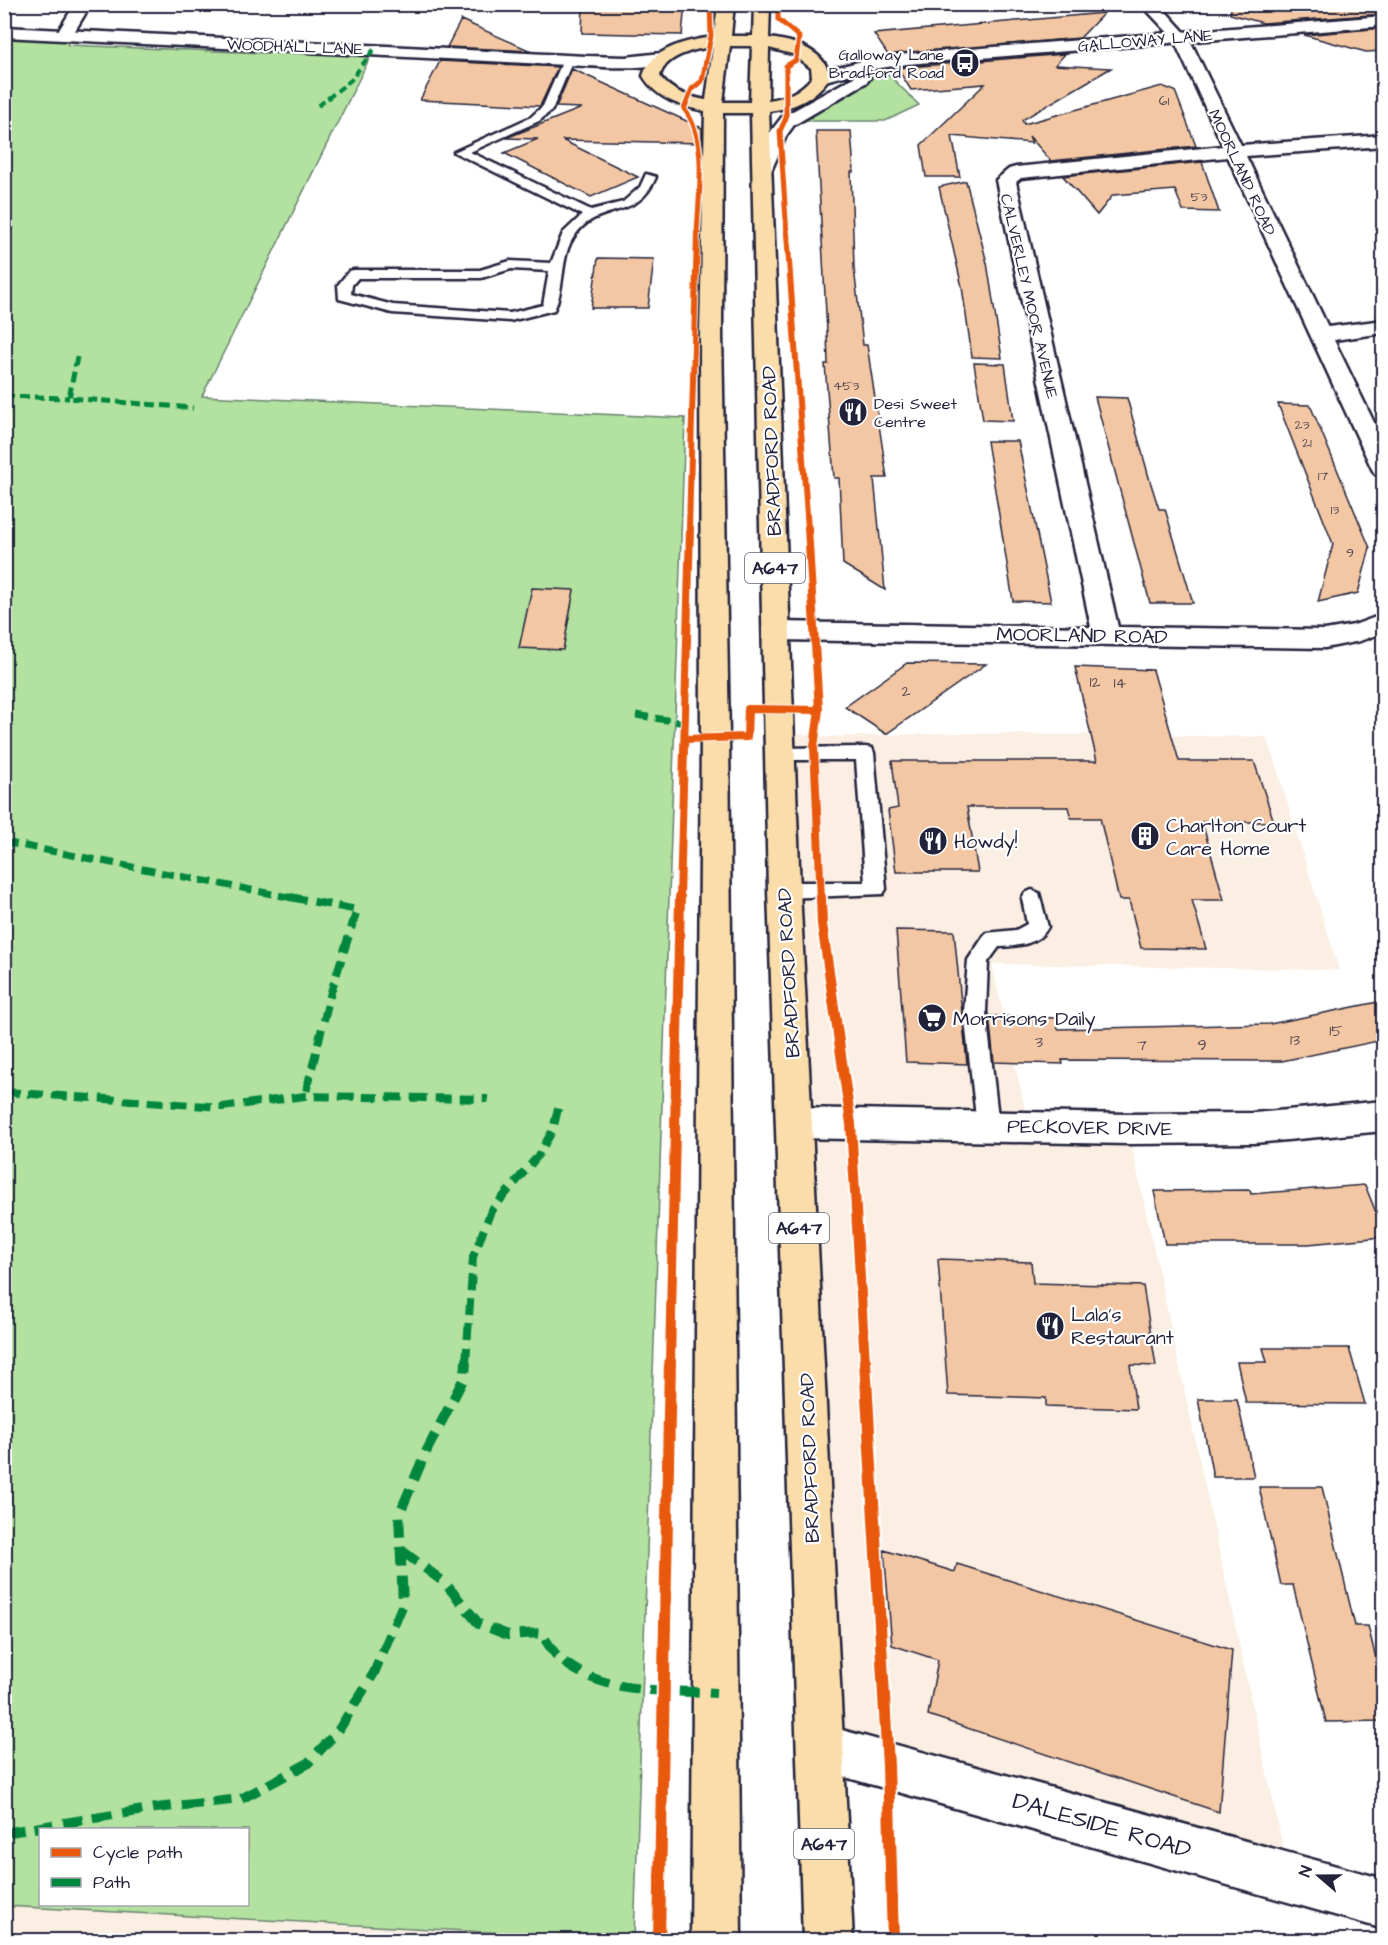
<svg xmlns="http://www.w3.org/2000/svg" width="1388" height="1945" font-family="'Architects Daughter',sans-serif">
<rect width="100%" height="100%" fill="#fff"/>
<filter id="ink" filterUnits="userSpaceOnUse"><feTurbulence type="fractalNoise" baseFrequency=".0167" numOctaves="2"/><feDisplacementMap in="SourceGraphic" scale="12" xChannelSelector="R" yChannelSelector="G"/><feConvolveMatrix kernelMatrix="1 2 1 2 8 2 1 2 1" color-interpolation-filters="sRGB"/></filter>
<g filter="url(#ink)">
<path fill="#fbeee3" d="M779 731 825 737 953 733 1267 737 1339 970 992 964 1029 1126 1128 1129 1294 1898 820 1747Z
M5 1906 606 1940H5Z"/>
<path fill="#b2e1a0" stroke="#6a826e" stroke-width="1.5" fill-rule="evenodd" d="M5 32 64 35 68 45 289 54 287 46 374 49 202 396 685 418 634 1940 5 1906ZM40 1830H248V1904H40Z
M883 69 919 105 885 121H788L854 81Z"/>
<path fill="#f3c7a3" stroke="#22223b" stroke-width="1.5" d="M583 4H685L682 35 582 33Z
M1232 4H1383V14L1263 23 1230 14Z
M1104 13 1080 38 888 55 874 34Z
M461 20 531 51 447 47Z
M1383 28V51L1366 52 1304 35Z
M1065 54 1055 65 1111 68 1022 120 1024 124 1162 86 1175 91 1196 146 1051 161 1029 136 1032 143 952 136 960 177H926L921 145 985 84 911 90 897 68Z
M440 61 558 67 540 106 420 100Z
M572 69 702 128V143L562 140 638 177 591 197 504 153 538 139 506 138 582 108 556 107Z
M816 131H851L854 172H851L854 268 863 345H867L887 478H874L885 590 843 564 839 478H834L825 364H828L827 332Z
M1202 162 1219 212 1183 211 1175 190 1113 195 1097 215 1063 176Z
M966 181 987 263 1002 358 972 357 962 287 939 187Z
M598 258 654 259 648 308H591Z
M974 363 1005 364 1013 421 983 420Z
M1095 397 1127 398 1150 481 1159 509H1165L1193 603H1150Z
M1278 404 1310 405 1319 426 1370 548 1358 593 1318 602 1333 544Z
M987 441H1018L1051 602 1013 601Z
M532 588 574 590 563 650 519 648Z
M907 663 986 664 886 734 845 707Z
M1075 667 1153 670 1179 761H1254L1274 822H1202L1224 900H1192L1206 949 1141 948 1129 900H1119L1100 818H1071L1068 807H967L978 872H896L888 810 898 808 892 761H1097Z
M896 930 954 931 967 1064 906 1062Z
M1383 1001V1040L1282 1061 1062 1060 1063 1064 994 1062 989 1016 1056 1018 1058 1029 1270 1024Z
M1365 1185 1383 1230V1237L1308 1244H1165L1154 1191 1250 1190 1251 1194Z
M938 1259 1031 1262 1033 1283 1143 1286 1156 1366 1130 1365 1136 1409 1046 1406V1398L948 1395Z
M1263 1348H1349L1365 1404 1246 1403 1237 1362H1267Z
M1198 1399H1237L1254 1477H1213Z
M1259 1487H1322L1355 1626H1368L1383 1687V1721L1326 1722 1293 1585H1281Z
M884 1550 955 1572 957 1564 1232 1650 1219 1812 928 1715 938 1660 892 1645Z"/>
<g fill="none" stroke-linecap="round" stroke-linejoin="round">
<g stroke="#22223b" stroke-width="5">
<path id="lane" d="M568 57 573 60 552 110 539 121 470 152 591 210 623 202 640 187 646 174 656 177C637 222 601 201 576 234 559 255 566 287 554 310L510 321 392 313 339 299 338 285 349 271 354 270H480L510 261 551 263 563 233 582 215 454 152 531 117 543 106 563 60ZM511 269 549 271 543 305 510 313 393 305 351 294 352 285 358 278H481Z
M865 747 872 748 874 753 886 889 883 894 784 898 777 895 774 890 777 885 784 882H865L856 760H780L773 759 771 754 773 749 780 748Z
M1032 890 1039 893 1048 927C1039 945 1017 946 999 947L988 962 986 1012 999 1126 996 1133 988 1136 980 1133 977 1126 964 1012 968 960 986 933 1016 930 1027 924 1022 898 1025 893Z"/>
</g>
<g stroke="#22223b" stroke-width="5">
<path id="street" d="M75 4H91L70 39H58L56 35Z
M1141 4H1159L1188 36 1241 145 1384 135V146L1246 156 1328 327 1384 320V333L1334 340 1384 443V476L1375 474 1372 469 1228 157 1021 178 1016 182 1118 627 1325 630 1354 625 1384 614V632L1360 641 1325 648 777 640 767 637 763 631 767 625 777 622 1091 627 996 180 1009 169 1016 167 1223 146 1173 38Z
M1384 1101V1131L1254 1143 1128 1144 795 1138 782 1134 777 1123 782 1112 795 1108 1128 1114 1254 1113Z
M820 1724 1384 1879V1929L820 1770 804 1763 797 1747 804 1731Z"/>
</g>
<g stroke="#22223b" stroke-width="5">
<path id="secondary" d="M1384 16V26L907 64 867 70 821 82 812 77 815 73 866 60 907 54Z
M4 27 586 56 626 57 661 53 670 58C660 71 603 67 586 66L4 37Z
M861 73 867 74 870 78 867 82 794 125 786 136 769 176H755L753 172 768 135 782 117Z"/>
</g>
<g stroke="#22223b" stroke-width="5">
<path id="highway" d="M718 4H734L731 36H753L754 4H770L769 38C794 41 825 50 830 77 814 99 795 108 769 111L800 890 853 1940H803L768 890 751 113H723L722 333 729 737 741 1940H691L701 737 700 333 705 111C679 106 657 99 643 76 651 48 688 40 714 37ZM730 46H752L750 102H723ZM713 47 706 100C689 97 670 91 660 76 665 56 694 49 713 47ZM769 48 792 54 811 68 812 77C801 91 786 98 768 100Z"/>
</g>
<use href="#lane" fill="#fff" fill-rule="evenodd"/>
<use href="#street" fill="#fff" fill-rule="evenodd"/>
<use href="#secondary" fill="#fff" fill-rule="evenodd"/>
<use href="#highway" fill="#faddab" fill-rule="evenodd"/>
<path stroke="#00873e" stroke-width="4" stroke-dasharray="8 4" stroke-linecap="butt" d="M318 106 351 80 374 49"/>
<path stroke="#00873e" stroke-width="5" stroke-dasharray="10 5" stroke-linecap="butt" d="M77 357 69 398 193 408
M4 396 69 398"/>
<path stroke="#00873e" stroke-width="7" stroke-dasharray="13 7" stroke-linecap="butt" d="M636 715 685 723
M4 842 298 899"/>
<path stroke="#00873e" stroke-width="8" stroke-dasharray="16 8" stroke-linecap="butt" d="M290 897 357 910 331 992 305 1096
M4 1092 222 1107 305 1096 488 1099
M466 1363 473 1257 491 1211 537 1157 553 1130 559 1104"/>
<path stroke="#00873e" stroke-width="10" stroke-dasharray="20 10" stroke-linecap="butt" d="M401 1550 445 1583 479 1624 508 1635 541 1633C548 1643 554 1655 564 1662 605 1694 666 1690 716 1693
M4 1833 156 1808 241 1799 307 1764 338 1731 374 1673 403 1604 399 1515 425 1454 465 1376 466 1361"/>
<g stroke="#fff" stroke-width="8">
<path id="cycleway-far4" d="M778 4V19L799 37 796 60 786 66V118L780 131 787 235
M697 235C698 197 709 139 684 109L692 89 702 81 711 36 710 4"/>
</g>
<g stroke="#fff" stroke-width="8">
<path id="cycleway-far3" d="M787 233 808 529
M689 529 697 233"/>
</g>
<g stroke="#fff" stroke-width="10">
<path id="cycleway-far2" d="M808 528 819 710 814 747 821 899
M685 739 747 737 748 709 819 710
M680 899 690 528"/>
</g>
<g stroke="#fff" stroke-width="14">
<path id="cycleway-far1" d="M821 897 822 924 851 1124 865 1363
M670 1363 680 897"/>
</g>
<g stroke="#fff" stroke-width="16">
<path id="cycleway" d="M865 1361 888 1766 893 1940
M659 1940 670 1361"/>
</g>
<use href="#cycleway-far4" stroke="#e8590c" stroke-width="5"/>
<use href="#cycleway-far3" stroke="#e8590c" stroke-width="6"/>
<use href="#cycleway-far2" stroke="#e8590c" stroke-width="8"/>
<use href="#cycleway-far1" stroke="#e8590c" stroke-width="10"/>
<use href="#cycleway" stroke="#e8590c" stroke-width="12"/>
</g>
</g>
<defs>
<g id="bus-disc" transform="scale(1.5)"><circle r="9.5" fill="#22223b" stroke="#fff"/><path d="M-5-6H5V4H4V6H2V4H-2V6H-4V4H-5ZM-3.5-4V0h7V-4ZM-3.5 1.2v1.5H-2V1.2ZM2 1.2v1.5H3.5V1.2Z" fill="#fff"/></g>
<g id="restaurant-disc" transform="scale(1.5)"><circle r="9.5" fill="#22223b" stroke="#fff"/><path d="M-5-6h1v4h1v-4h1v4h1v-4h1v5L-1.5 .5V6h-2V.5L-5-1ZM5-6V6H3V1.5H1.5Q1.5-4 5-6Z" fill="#fff"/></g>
<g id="building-disc" transform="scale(1.5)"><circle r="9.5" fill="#22223b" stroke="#fff"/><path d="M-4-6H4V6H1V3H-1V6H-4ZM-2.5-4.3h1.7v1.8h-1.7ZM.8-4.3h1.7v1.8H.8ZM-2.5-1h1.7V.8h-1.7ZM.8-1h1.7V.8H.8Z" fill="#fff"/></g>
<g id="supermarket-disc" transform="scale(1.5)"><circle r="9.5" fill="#22223b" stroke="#fff"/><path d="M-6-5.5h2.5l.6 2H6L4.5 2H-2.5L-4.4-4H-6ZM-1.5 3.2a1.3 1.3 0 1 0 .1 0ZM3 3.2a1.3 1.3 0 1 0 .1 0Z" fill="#fff"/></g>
</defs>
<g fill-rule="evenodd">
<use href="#bus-disc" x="965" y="63"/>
<use href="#restaurant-disc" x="853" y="412"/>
<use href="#building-disc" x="1145" y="836"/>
<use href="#restaurant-disc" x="933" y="841"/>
<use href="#supermarket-disc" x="932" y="1018"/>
<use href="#restaurant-disc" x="1050" y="1326"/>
</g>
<g text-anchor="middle" stroke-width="4.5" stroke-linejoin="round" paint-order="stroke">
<g font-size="14" fill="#564b55">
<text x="1164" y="105">61</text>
<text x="1199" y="201">53</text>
<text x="846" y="390">453</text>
<text x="1302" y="429">23</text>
<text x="1307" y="447">21</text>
<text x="1323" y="480">17</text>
<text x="1335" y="514">13</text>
<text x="1350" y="557">9</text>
</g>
<g font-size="16" fill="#22223b" stroke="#fff">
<text transform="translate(1145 40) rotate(-5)" y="6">GALLOWAY LANE</text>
<text transform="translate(295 46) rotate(2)" y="6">WOODHALL LANE</text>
<text transform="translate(1243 172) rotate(65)" y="6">MOORLAND ROAD</text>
<text transform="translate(1030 296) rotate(77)" y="6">CALVERLEY MOOR AVENUE</text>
</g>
<g font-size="16" fill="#22223b" stroke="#fff" text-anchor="end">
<text x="944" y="60">Galloway Lane<tspan x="944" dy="18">Bradford Road</tspan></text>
<text x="874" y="409" text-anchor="start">Desi Sweet<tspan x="874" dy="18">Centre</tspan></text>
</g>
<g font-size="16" fill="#564b55">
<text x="1095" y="687">12</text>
<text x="1120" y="688">14</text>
<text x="906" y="696">2</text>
<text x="1336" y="1036">15</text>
<text x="1295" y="1045">13</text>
<text x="1039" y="1047">3</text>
<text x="1142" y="1050">7</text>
<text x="1202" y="1050">9</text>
</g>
<g fill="#fff" stroke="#646476" stroke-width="1.5">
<rect x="745" y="553" width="60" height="30" rx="4.5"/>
<rect x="769" y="1213" width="60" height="30" rx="4.5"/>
<rect x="794" y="1829" width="60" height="30" rx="4.5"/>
</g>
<g font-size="18" font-weight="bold" fill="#22223b">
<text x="775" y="574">A647</text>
<text x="799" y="1234">A647</text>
<text x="824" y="1850">A647</text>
</g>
<g font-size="20" fill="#22223b" stroke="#fff">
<text transform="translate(771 451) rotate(-92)" y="7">BRADFORD ROAD</text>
<text transform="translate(1082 635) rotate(1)" y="7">MOORLAND ROAD</text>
<text transform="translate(788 973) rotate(-93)" y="7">BRADFORD ROAD</text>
<text transform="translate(1090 1127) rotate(1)" y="7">PECKOVER DRIVE</text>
<text transform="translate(809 1458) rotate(-92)" y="7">BRADFORD ROAD</text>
</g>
<g font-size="20" fill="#22223b" stroke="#fff" text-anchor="start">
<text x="1166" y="832">Charlton Court<tspan x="1166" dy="23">Care Home</tspan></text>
<text x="954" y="848">Howdy!</text>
<text x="953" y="1025">Morrisons Daily</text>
<text x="1071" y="1321">Lala's<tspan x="1071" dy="23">Restaurant</tspan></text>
</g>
<g font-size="24" fill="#22223b" stroke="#fff">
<text transform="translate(1102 1825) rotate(16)" y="8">DALESIDE ROAD</text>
</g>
</g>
<rect width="1388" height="1945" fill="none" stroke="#fff" stroke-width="24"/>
<rect x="12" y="12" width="1364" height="1921" fill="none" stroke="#22223b" stroke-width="2" filter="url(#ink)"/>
<rect x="39" y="1828" width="210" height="78" fill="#ffffff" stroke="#a7a7b1" stroke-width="1.5"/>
<rect x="51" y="1848" width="30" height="9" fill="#e8590c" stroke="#a7a7b1" stroke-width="1.5"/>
<text x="93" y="1858" font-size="18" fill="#22223b">Cycle path</text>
<rect x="51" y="1878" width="30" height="9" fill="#00873e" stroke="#a7a7b1" stroke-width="1.5"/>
<text x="93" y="1888" font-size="18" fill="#22223b">Path</text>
<g transform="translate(1319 1876) rotate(290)" stroke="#ffffff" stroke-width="4.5" paint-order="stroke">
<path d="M0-4.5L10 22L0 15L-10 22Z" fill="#22223b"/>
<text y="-9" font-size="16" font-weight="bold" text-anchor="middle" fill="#22223b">N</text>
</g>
</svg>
